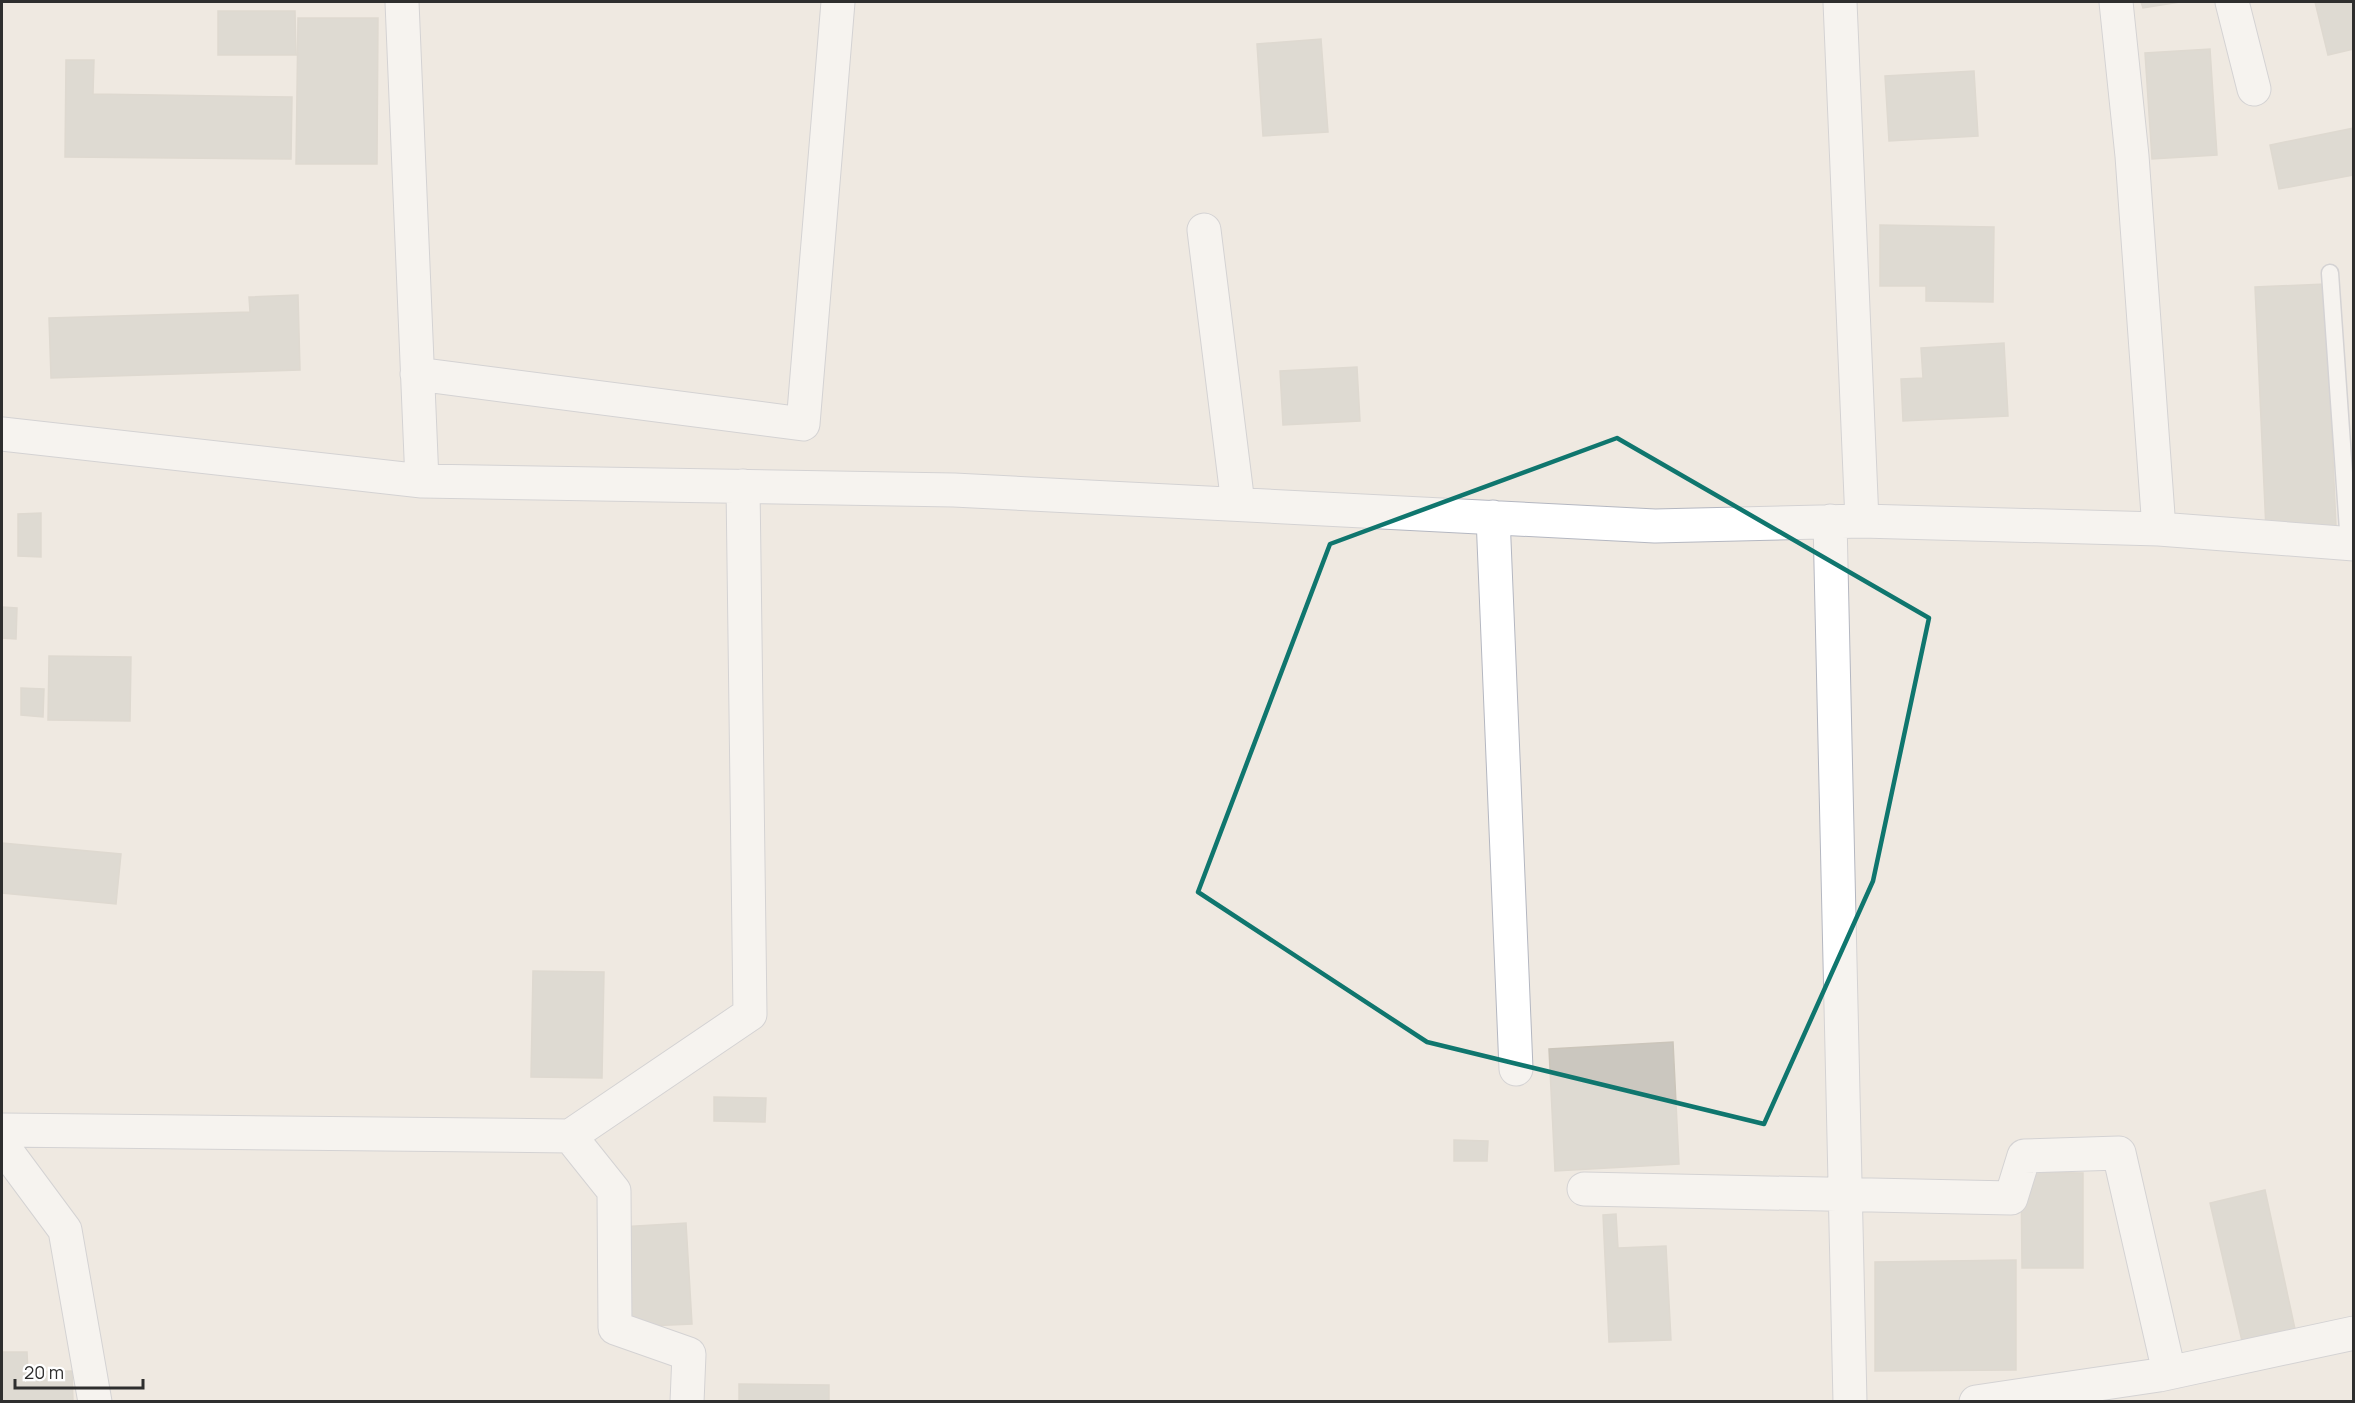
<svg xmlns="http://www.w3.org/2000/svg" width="2355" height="1403" font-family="Manrope,sans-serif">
<rect width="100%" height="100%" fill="#efe9e1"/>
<path fill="#cbc7bf" stroke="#cbc5ba" stroke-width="1.5" d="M2141 2H2180L2143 8Z
M2315 2H2354V49L2328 55Z
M218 11H295L296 55H218Z
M298 18H378L377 164H296Z
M1321 39 1328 132 1263 136 1257 44Z
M2210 49 2217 155 2152 159 2145 53Z
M66 60H94L93 94 292 97 291 159 65 157Z
M1974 71 1978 136 1889 141 1885 76Z
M2354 128V175L2279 189 2270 145Z
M1880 225 1994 227 1993 302 1926 301V286H1880Z
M2325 284 2336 526 2266 530 2255 287Z
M298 295 300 370 51 378 49 318 250 312 249 297Z
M2004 343 2008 416 1903 421 1901 379 1923 378 1921 348Z
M1357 367 1360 421 1283 425 1280 371Z
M41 513V557L18 556V514Z
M2 607 17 608 16 639 2 638Z
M49 656 131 657 130 721 48 720Z
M21 688 44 689 43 717 21 715Z
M2 843 121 854 116 904 2 893Z
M533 971 604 972 602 1078 531 1077Z
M1673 1042 1679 1164 1555 1171 1549 1049Z
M714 1097 766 1098 765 1122 714 1121Z
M1454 1140 1488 1141 1487 1161H1454Z
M2021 1172 2083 1173V1268H2022Z
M2265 1190 2295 1329 2242 1341 2210 1203Z
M1616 1214 1618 1248 1666 1246 1671 1340 1609 1342 1603 1215Z
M686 1223 692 1324 626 1327 620 1227Z
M2016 1260V1370L1875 1371V1262Z
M2 1352H27L28 1372 72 1371 73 1402H2Z
M739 1384 829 1385V1402H739Z"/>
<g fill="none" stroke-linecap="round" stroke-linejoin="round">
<g stroke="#b4b7c1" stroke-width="19">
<path id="lane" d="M2330 273 2349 544"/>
</g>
<g stroke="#b4b7c1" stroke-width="35">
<path id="street" d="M402 2 422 481
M1840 2 1862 521
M2116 2 2132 156 2159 529
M2232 2 2254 89
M1204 230 1238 504
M417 374 803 424 838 2
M2 434 422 481 954 490 1655 526 1862 521 2159 529 2354 544
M1493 517 1516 1069
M1830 521 1850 1402
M2 1130 570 1136
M2 1145 65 1230 95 1402
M1584 1189 2011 1198 2024 1156 2119 1153 2169 1372
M687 1402 689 1354 615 1328 614 1191 570 1136 750 1014 743 486
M1976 1402 2159 1375 2354 1333"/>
</g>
<use href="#lane" stroke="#fff" stroke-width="16"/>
<use href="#street" stroke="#fff" stroke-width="33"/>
</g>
<path d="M0 0H2355V1403H0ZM1617 438 1929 618 1873 881 1764 1124 1427 1042 1198 892 1330 544Z" fill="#efe9e1" fill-opacity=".55" fill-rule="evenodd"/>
<path fill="none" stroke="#0f766e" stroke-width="4.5" stroke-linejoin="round" d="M1617 438 1929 618 1873 881 1764 1124 1427 1042 1198 892 1330 544Z"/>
<rect width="2355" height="1403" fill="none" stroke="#2e2e2e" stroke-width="6"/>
<path d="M15 1379v9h128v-9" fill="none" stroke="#2e2e2e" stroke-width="3"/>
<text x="24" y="1379" font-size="18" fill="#2e2e2e" stroke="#ffffff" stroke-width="4.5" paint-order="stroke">20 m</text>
</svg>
